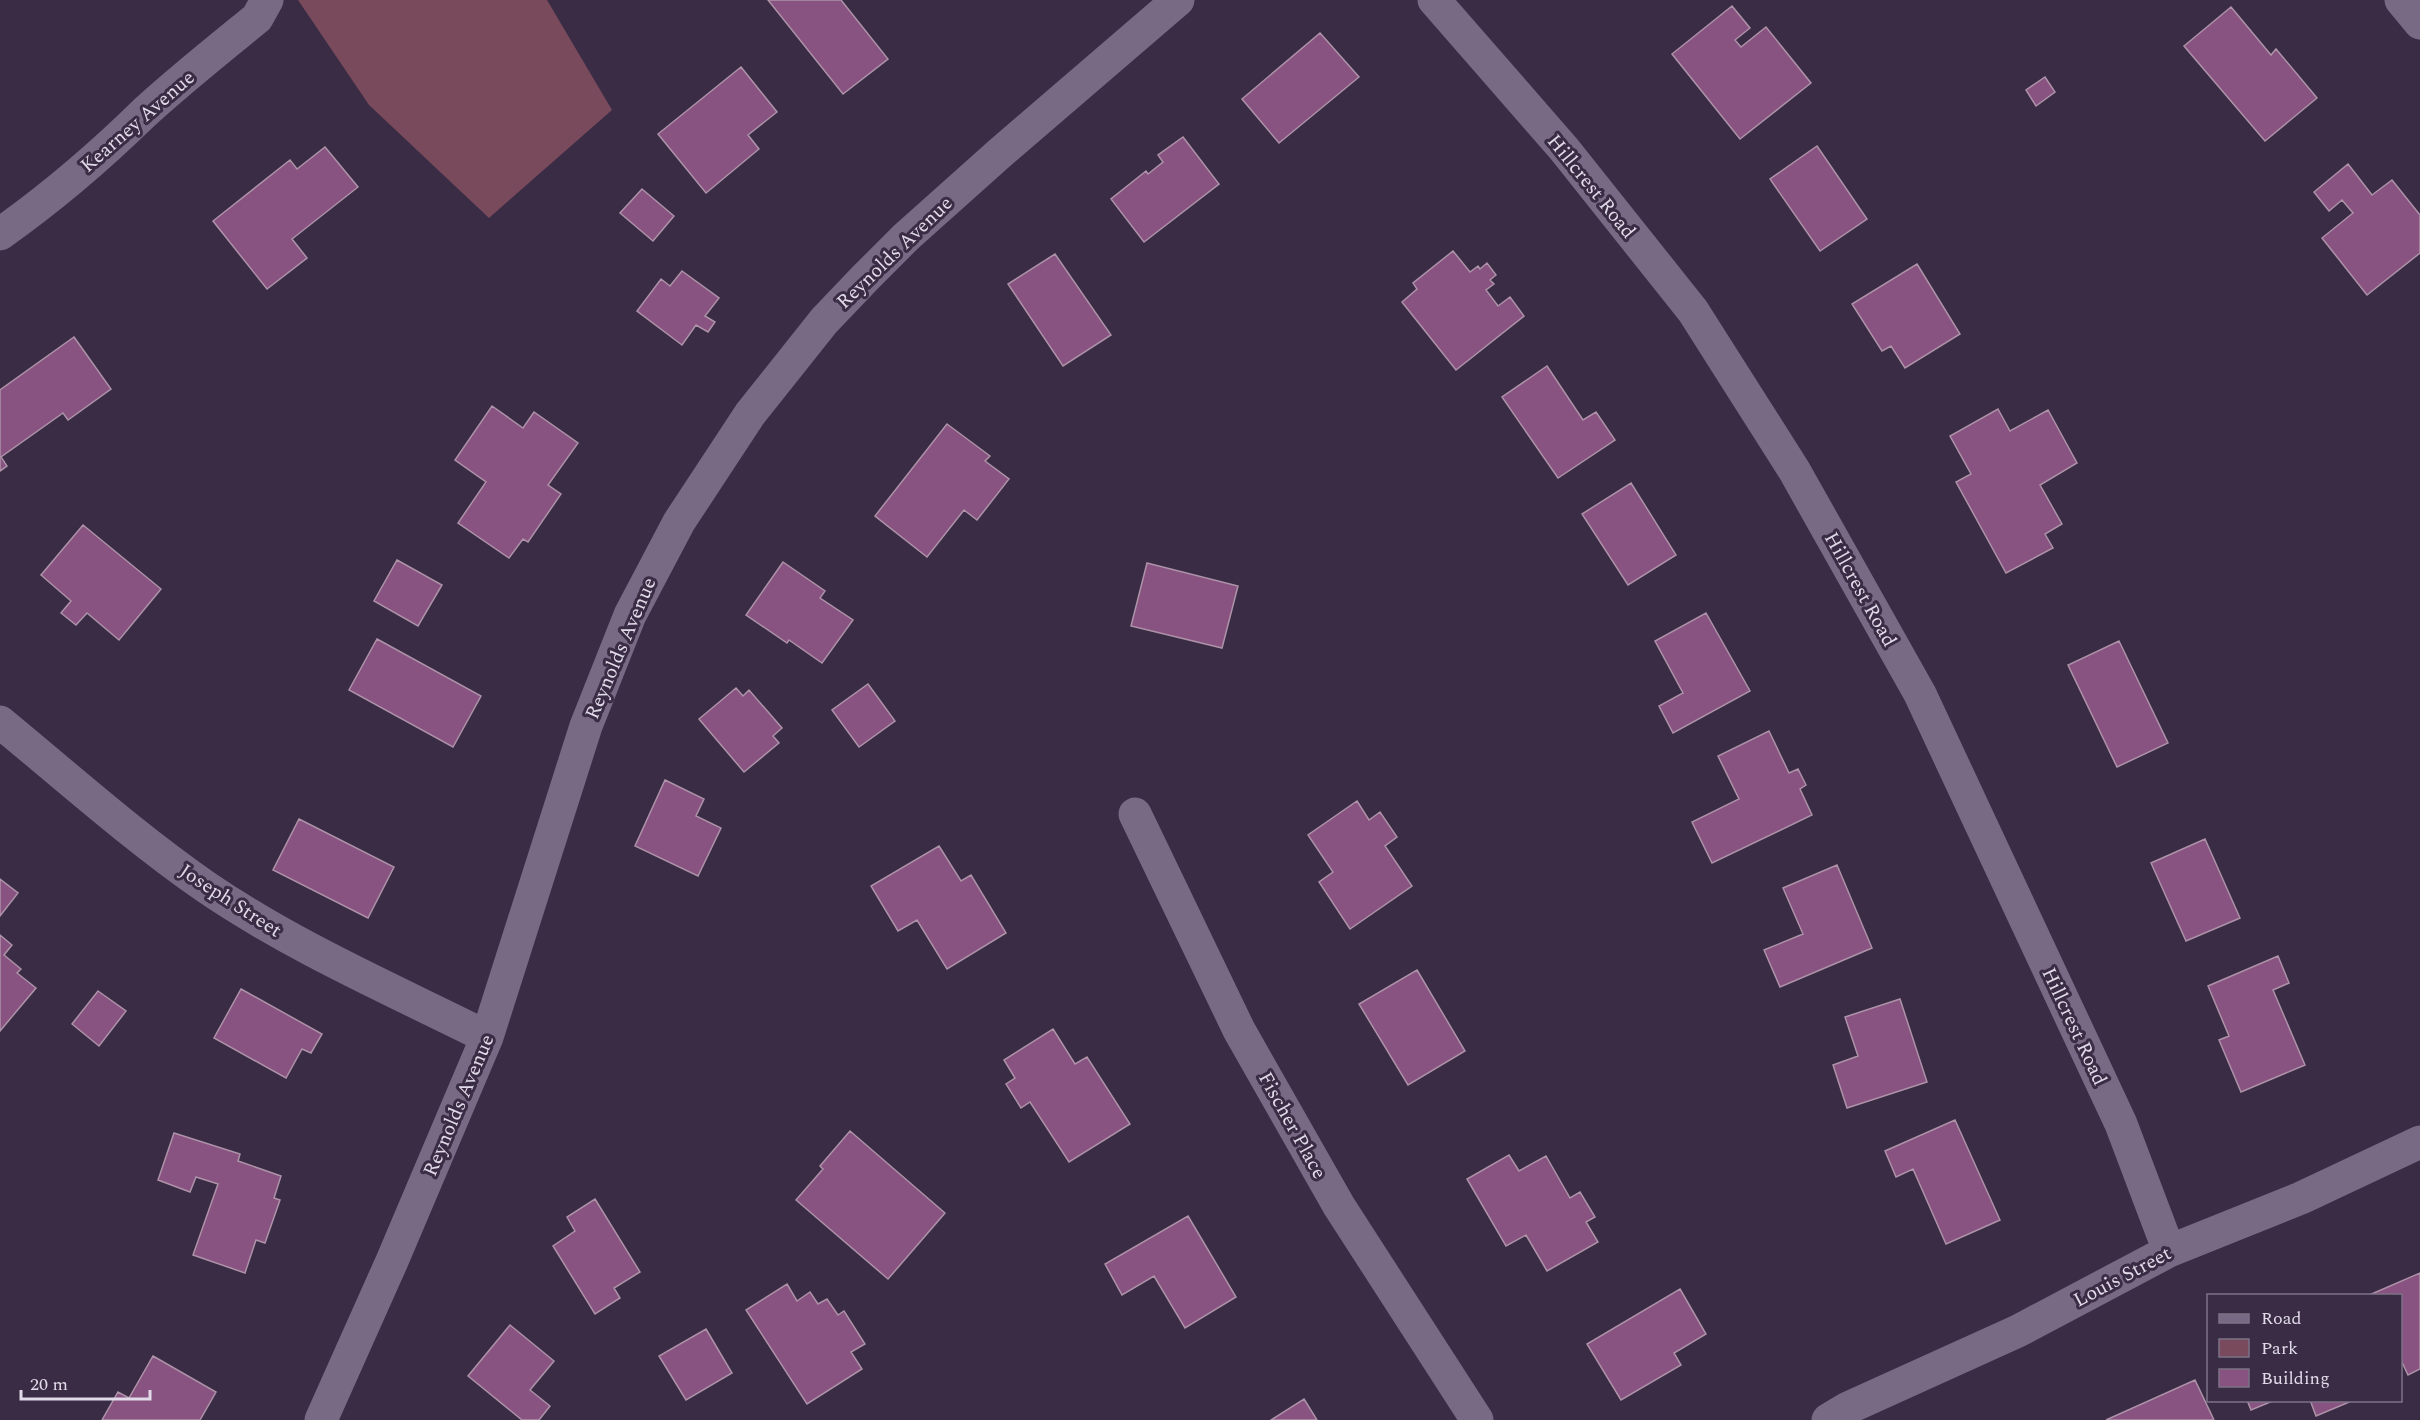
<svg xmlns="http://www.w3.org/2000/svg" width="2420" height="1420" font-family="Spectral,serif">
<rect width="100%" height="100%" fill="#392c44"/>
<path fill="#784a5c" d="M298 0H547L612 110 489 218 369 105Z"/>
<path fill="#885381" stroke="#ad92a8" stroke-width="1.5" d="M768 0H841L888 59 843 94Z
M1732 6 1750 28 1735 40 1741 47 1766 27 1811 83 1740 139 1672 54Z
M2231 7 2271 55 2276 49 2317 98 2265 141 2184 46Z
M1320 33 1359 77 1279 143 1242 99Z
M741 67 777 112 748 135 759 149 706 193 658 134Z
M2045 77 2055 92 2036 106 2026 90Z
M1183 137 1219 184 1144 242 1111 199 1146 171 1148 174 1163 162 1158 155Z
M1817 146 1867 219 1820 251 1770 179Z
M325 147 358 187 292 239 307 258 267 289 213 221 290 160 297 169Z
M2348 164 2372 195 2392 180 2420 215V253L2367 295 2322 238 2353 213 2342 200 2329 211 2314 192Z
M642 189 674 216 653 241 620 213Z
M1453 251 1470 272 1478 266 1480 269 1487 263 1496 275 1490 280 1494 284 1486 290 1498 306 1510 297 1524 316 1456 370 1402 302 1417 289 1413 283Z
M1055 254 1111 335 1063 366 1008 284Z
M1917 264 1960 334 1905 368 1891 346 1882 351 1852 304Z
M682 271 719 298 705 316 715 322 708 332 696 325 682 345 637 311 661 279 670 286Z
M74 337 111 389 68 420 63 413 1 457 7 466 0 471V390Z
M1547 366 1583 420 1596 412 1615 440 1558 478 1502 397Z
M492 406 523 428 534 412 578 443 548 485 561 494 528 542 523 539 509 558 458 523 486 482 455 460Z
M1998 409 2010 431 2048 410 2077 463 2040 485 2062 524 2045 534 2053 548 2006 573 1956 482 1971 474 1950 436Z
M947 424 990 456 985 461 1009 479 977 520 964 510 927 557 875 516Z
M1631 483 1676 555 1628 585 1582 514Z
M83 525 161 589 119 640 87 613 76 625 61 613 71 601 41 575Z
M397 560 442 585 418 626 374 601Z
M783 562 825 591 820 598 853 620 822 663 789 640 787 643 746 615Z
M1147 563 1238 586 1222 648 1131 626Z
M1706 613 1750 691 1673 733 1659 706 1683 693 1655 641Z
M377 639 481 696 453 747 349 690Z
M2119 641 2168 743 2117 767 2068 665Z
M868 684 895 721 859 747 832 710Z
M736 688 743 696 749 690 782 728 773 736 779 743 744 772 699 719Z
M1769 731 1789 773 1798 769 1806 785 1800 789 1812 815 1712 863 1692 822 1739 799 1718 756Z
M665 780 704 799 696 816 721 828 698 876 635 846Z
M1357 801 1369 820 1380 812 1397 837 1385 846 1412 886 1350 929 1319 882 1333 872 1308 835Z
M299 819 394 867 368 918 273 870Z
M2205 839 2240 918 2186 941 2151 863Z
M939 846 961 881 971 875 1006 933 947 969 917 920 898 931 871 886Z
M1837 865 1872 948 1780 987 1764 950 1803 934 1783 888Z
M0 879 18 893 0 916Z
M0 935 12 945 4 955 21 969 17 973 36 988 0 1031Z
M2278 956 2289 983 2273 990 2305 1065 2241 1092 2219 1040 2229 1036 2208 986Z
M1417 970 1465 1051 1408 1085 1359 1004Z
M241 989 322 1034 311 1053 302 1049 286 1078 214 1038Z
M98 991 126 1011 99 1046 72 1024Z
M1900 999 1927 1082 1847 1108 1833 1065 1858 1056 1845 1017Z
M1053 1029 1075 1064 1087 1057 1130 1124 1069 1162 1030 1102 1021 1108 1006 1084 1015 1078 1004 1060Z
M1955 1120 2000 1220 1946 1244 1913 1169 1896 1177 1885 1151Z
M850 1131 945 1213 888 1279 796 1200 823 1169 820 1166Z
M174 1133 240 1154 238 1161 281 1176 274 1198 280 1200 265 1243 256 1240 245 1273 193 1255 218 1184 196 1177 190 1192 158 1180Z
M1509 1155 1519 1171 1546 1156 1570 1198 1580 1192 1595 1217 1586 1222 1598 1242 1547 1271 1526 1235 1506 1246 1467 1179Z
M595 1199 640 1272 614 1288 620 1298 595 1314 553 1246 575 1231 567 1217Z
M1188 1216 1236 1297 1185 1328 1154 1276 1122 1295 1105 1264Z
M2420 1273V1369L2408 1375 2400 1358V1296H2367Z
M787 1284 797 1301 810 1292 818 1304 827 1299 838 1315 844 1311 865 1344 851 1352 862 1369 807 1404 746 1310Z
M1680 1289 1706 1334 1674 1353 1681 1365 1621 1400 1587 1344Z
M510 1325 554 1361 530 1390 550 1406 539 1420H522L468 1376Z
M706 1329 732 1373 686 1400 659 1356Z
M153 1356 216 1392 200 1420H102L118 1392 129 1398Z
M2195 1380 2214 1420H2106Z
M1304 1399 1317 1420H1271Z
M2247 1400H2275L2251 1410Z
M2310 1400H2354L2316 1416Z"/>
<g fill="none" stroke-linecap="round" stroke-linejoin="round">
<path stroke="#786a85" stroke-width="33" d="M1434 0 1564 149 1693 311 1794 470 1920 694 2121 1124 2169 1251
M2401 0 2420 23
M0 234C51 198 99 157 144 113 180 80 219 49 257 18L267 0
M0 722C68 778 134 837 206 887 294 947 393 990 487 1037
M1135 814 1239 1030 1339 1206 1477 1420
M321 1420 392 1261 487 1037 586 726 630 615 679 522 750 414 824 321 865 278 906 237 1000 153 1178 0
M1828 1420 1848 1408 2018 1331 2169 1251 2301 1198 2420 1142"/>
</g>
<g text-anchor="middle" stroke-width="6" stroke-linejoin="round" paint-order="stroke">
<g font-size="20" fill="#e1dae9" stroke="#392c44">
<text transform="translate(137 121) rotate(-41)" y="7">Kearney Avenue</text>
<text transform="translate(1592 186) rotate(51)" y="7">Hillcrest Road</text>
<text transform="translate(894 252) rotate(-44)" y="7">Reynolds Avenue</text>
<text transform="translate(1861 589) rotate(61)" y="7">Hillcrest Road</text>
<text transform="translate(620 648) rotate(-67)" y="7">Reynolds Avenue</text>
<text transform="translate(231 900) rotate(33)" y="7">Joseph Street</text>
<text transform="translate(2075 1026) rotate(65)" y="7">Hillcrest Road</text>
<text transform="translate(458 1105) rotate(-67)" y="7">Reynolds Avenue</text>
<text transform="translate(1293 1125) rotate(61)" y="7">Fischer Place</text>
<text transform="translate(2122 1276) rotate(-28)" y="7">Louis Street</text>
</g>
</g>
<rect x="2207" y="1294" width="195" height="108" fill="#392c44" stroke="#7c7286" stroke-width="1.5"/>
<rect x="2219" y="1314" width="30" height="9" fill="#786a85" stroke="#7c7286" stroke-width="1.5"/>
<text x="2261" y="1324" font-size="18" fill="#e1dae9">Road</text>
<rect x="2219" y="1339" width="30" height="18" fill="#784a5c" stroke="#7c7286" stroke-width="1.5"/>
<text x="2261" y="1354" font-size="18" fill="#e1dae9">Park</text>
<rect x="2219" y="1369" width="30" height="18" fill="#885381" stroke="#7c7286" stroke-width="1.5"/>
<text x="2261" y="1384" font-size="18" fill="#e1dae9">Building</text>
<path d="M21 1390v9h129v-9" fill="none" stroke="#e1dae9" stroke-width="3"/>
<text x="30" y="1390" font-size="18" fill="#e1dae9" stroke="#392c44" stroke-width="4.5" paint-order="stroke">20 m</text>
</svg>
